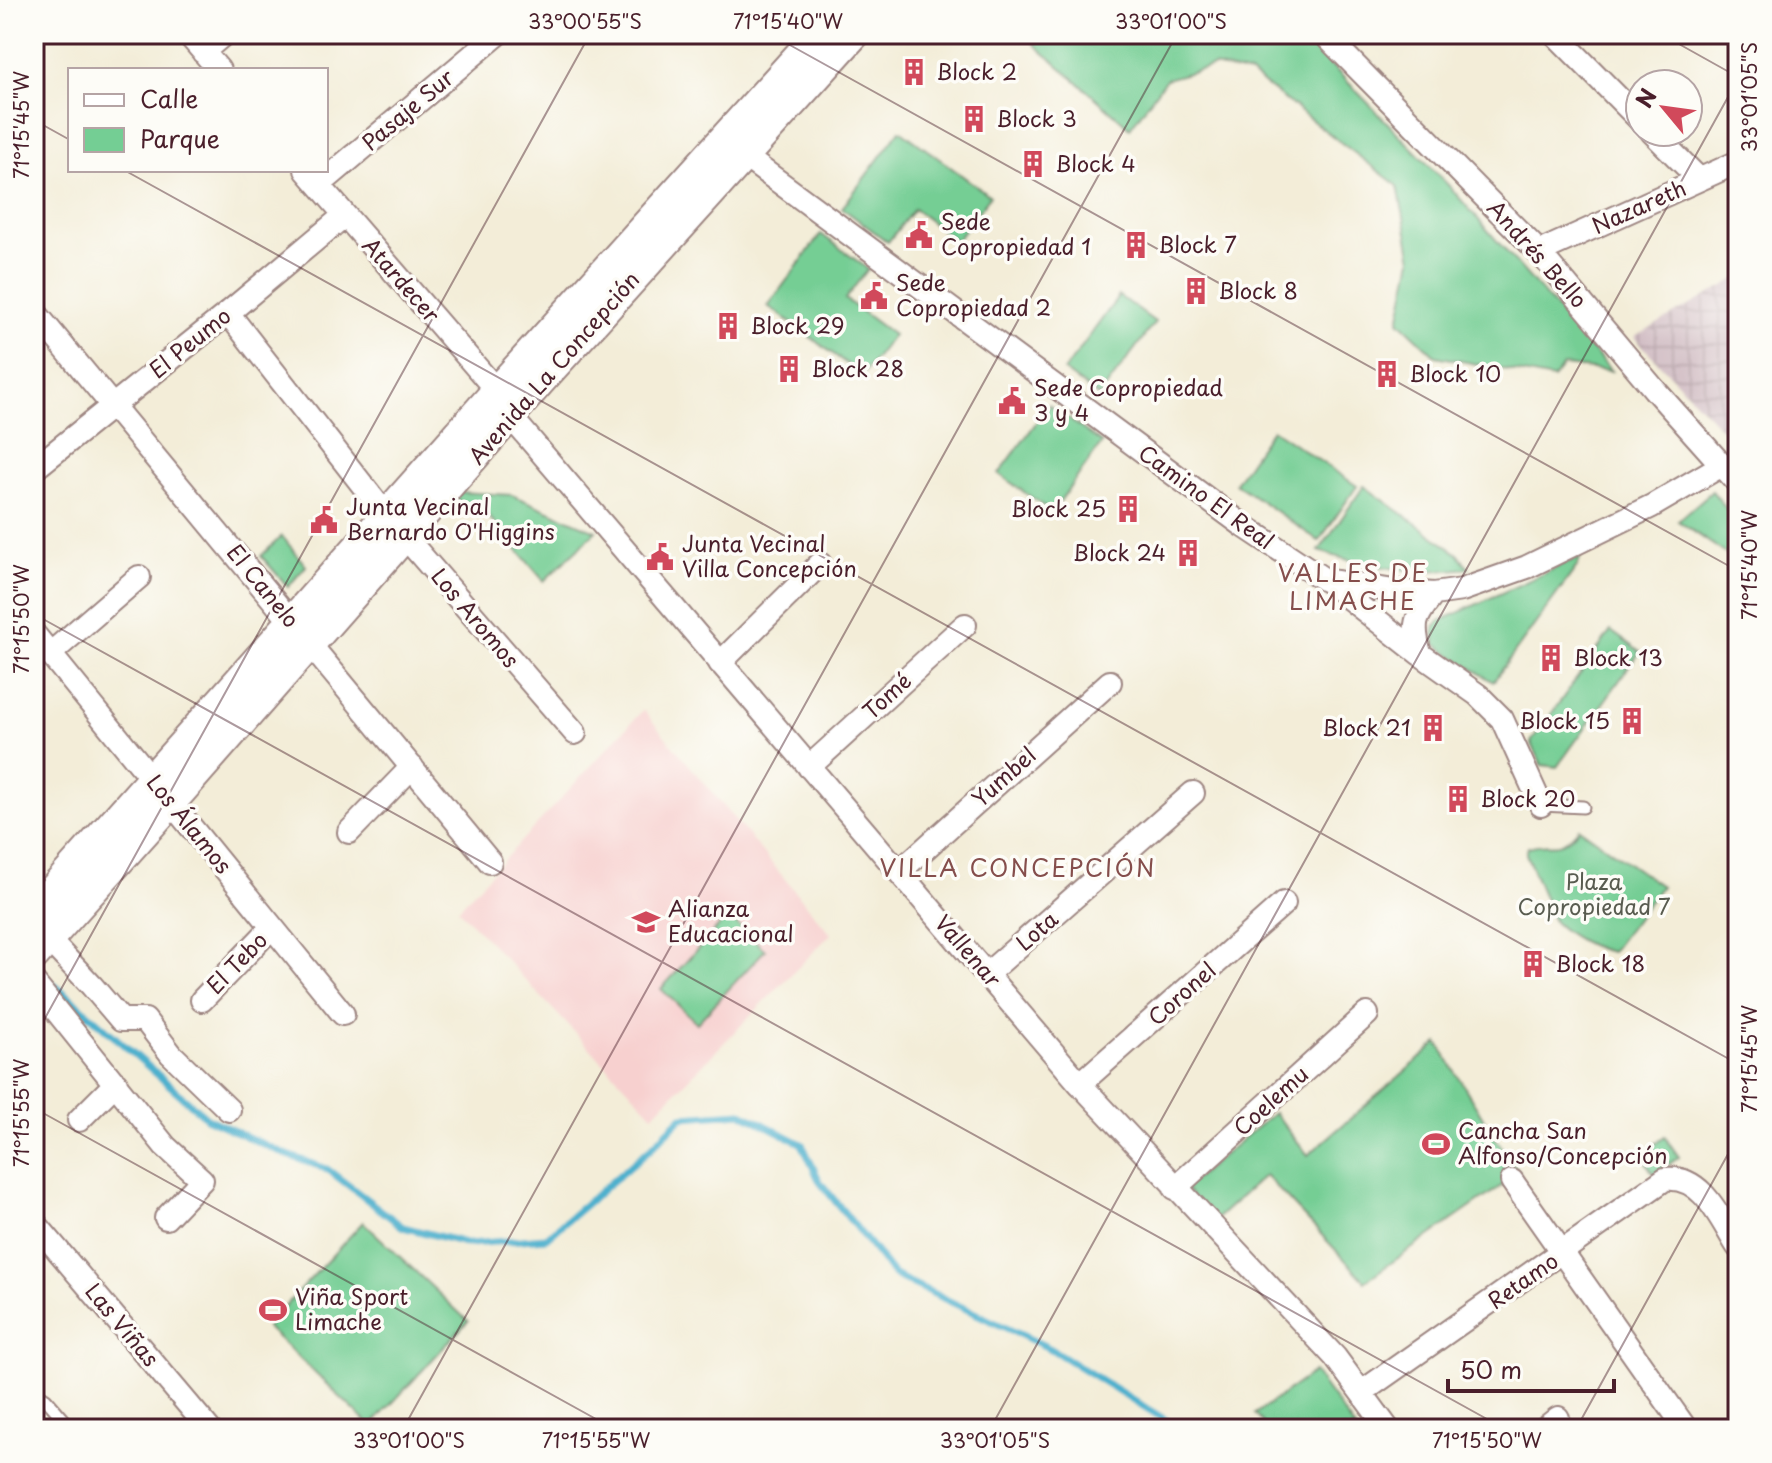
<svg xmlns="http://www.w3.org/2000/svg" width="1772" height="1463" font-family="'Playpen Sans',sans-serif">
<defs>
<pattern id="industrial-grid" width="8" height="8" patternUnits="userSpaceOnUse" patternTransform="scale(2)"><rect width="8" height="8" fill="#d2bec5"/><path d="M0 4h8M4 0v8" fill="none" stroke="#b6a3a9"/></pattern>
</defs>
<rect width="100%" height="100%" fill="#fdfcf7"/>
<filter id="ink" filterUnits="userSpaceOnUse"><feTurbulence type="fractalNoise" baseFrequency=".0125" numOctaves="2"/><feDisplacementMap in="SourceGraphic" scale="16" xChannelSelector="R" yChannelSelector="G"/><feConvolveMatrix kernelMatrix="1 2 1 2 8 2 1 2 1" color-interpolation-filters="sRGB"/></filter>
<filter id="wash" filterUnits="userSpaceOnUse"><feTurbulence type="fractalNoise" baseFrequency=".006" numOctaves="4" result="noise"/><feDisplacementMap in="SourceGraphic" scale="32" xChannelSelector="R" yChannelSelector="G"/><feGaussianBlur stdDeviation="1.8" result="paint"/><feColorMatrix in="noise" values="0 0 0 0 0 0 0 0 0 0 0 0 0 0 0 0 0 1.4 0 .05"/><feComposite in="paint" operator="in"/></filter>
<g filter="url(#wash)">
<rect width="100%" height="100%" fill="#f3edd8"/>
<path fill="#f7d0cf" d="M643 710 831 934 653 1115 458 909Z"/>
<path fill="url(#industrial-grid)" d="M1738 278V446L1634 337Z"/>
<path fill="#74ce94" stroke="#5f7660" stroke-width="2" d="M1042 34H1301L1449 186 1611 371 1563 366 1553 379 1436 356 1399 321 1412 259 1398 186 1251 74 1214 66 1166 79 1130 128 1034 44Z
M900 130 990 196 956 241 914 209 888 242 842 208Z
M821 234 868 269 845 299 893 335 862 375 768 306Z
M1119 296 1155 322 1099 397 1064 371Z
M1049 405 1102 443 1052 512 999 474Z
M1272 429 1357 486 1319 541 1235 483Z
M1364 486 1458 554 1469 568C1417 575 1368 568 1319 551Z
M1712 491 1738 523V562L1678 521Z
M459 492 512 495 596 531 544 581 479 505 457 501Z
M282 536 306 566 288 587 261 556Z
M1580 557 1578 565 1493 682 1435 644 1434 627 1440 621Z
M1611 631 1640 652 1557 767 1542 765 1531 742Z
M1579 828 1661 886 1611 952C1591 948 1569 936 1554 922L1526 854 1528 847C1552 839 1557 855 1579 828Z
M728 916 765 950 697 1023 661 989Z
M1438 1043 1494 1136 1520 1173 1365 1281 1265 1175 1214 1221 1184 1188 1274 1113 1308 1155Z
M1665 1137 1679 1157 1654 1175 1641 1154Z
M363 1222 468 1321 371 1426 266 1327Z
M1314 1372 1355 1429H1268L1255 1414Z"/>
<g fill="none" stroke-linecap="round" stroke-linejoin="round">
<path stroke="#4eb0cd" stroke-width="7" d="M35 971 67 995 208 1119 285 1154 327 1169 403 1227 469 1244 546 1238 650 1149 682 1117 742 1113 802 1144 820 1182 894 1275 1051 1349 1180 1429"/>
</g>
</g>
<g filter="url(#ink)">
<g fill="none" stroke-linecap="round" stroke-linejoin="round">
<g stroke="#9e8682" stroke-width="15">
<path id="lane" d="M1541 805 1583 807
M34 1391 46 1399 72 1429"/>
</g>
<g stroke="#9e8682" stroke-width="26">
<path id="street" d="M188 34 219 70
M1324 34 1539 252 1654 389 1738 483
M1555 34 1640 120
M203 52 224 34
M1652 132 1699 179
M744 156 1244 526 1325 580 1394 591 1434 594 1462 590 1527 567 1652 506 1722 465
M306 170 497 391 511 417 1080 1084 1335 1357 1388 1429
M319 185 498 34
M1539 252 1738 162
M34 311 490 862
M228 313 386 515 575 733
M34 469 228 313 345 215
M1326 580 1420 654 1478 695 1502 719 1541 805
M34 634 343 1014
M50 654 139 577
M1420 654C1412 624 1414 618 1434 594
M720 663 820 564
M809 767 965 625
M349 832 412 767
M899 872 1110 682
M48 939 92 986 121 1020H145L171 1054 229 1110
M988 973 1193 793
M34 983 165 1146 202 1180 166 1218
M202 1000 272 927
M1080 1084 1284 903
M79 1120 116 1083
M1512 1181 1686 1429
M1175 1188 1367 1014
M34 1222 209 1429
M1362 1392 1665 1179C1703 1174 1721 1221 1738 1247
M1544 1429 1558 1418"/>
</g>
<g stroke="#9e8682" stroke-width="34">
<path id="secondary" d="M34 912 497 391 819 34
M34 955 171 802 539 382 854 34"/>
</g>
<use href="#lane" stroke="#fff" stroke-width="11"/>
<use href="#street" stroke="#fff" stroke-width="22"/>
<use href="#secondary" stroke="#fff" stroke-width="30"/>
</g>
</g>
<path fill="none" stroke="#4a1f2b" stroke-width="2" stroke-opacity="0.45" d="M770 34 1738 571M1661 34 1738 77M34 120 70 140M124 170 1738 1064M34 614 1505 1429M34 1038 590 34M34 1108 614 1429M403 1429 1177 34M990 1429 1738 79M1576 1429 1738 1136"/>
<defs>
<g id="building-bare" transform="scale(2.16)"><path d="M-4-6H4V6H1V3H-1V6H-4ZM-2.5-4.3h1.7v1.8h-1.7ZM.8-4.3h1.7v1.8H.8ZM-2.5-1h1.7V.8h-1.7ZM.8-1h1.7V.8H.8Z" fill="#d1495b" stroke="#fdfcf7" stroke-width="2.5" paint-order="stroke"/></g>
<g id="civic-bare" transform="scale(2.16)"><path d="M-.6-6.5H3V-4.5H.6V-3L4-1V1h2V6H-6V1h2V-1L-.6-3ZM-1.2 2.5V6h2.4V2.5Z" fill="#d1495b" stroke="#fdfcf7" stroke-width="2.5" paint-order="stroke"/></g>
<g id="school-bare" transform="scale(2.16)"><path d="M0-5L7-2L0 1L-7-2ZM-4 1L0 2.5L4 1V4Q0 6-4 4Z" fill="#d1495b" stroke="#fdfcf7" stroke-width="2.5" paint-order="stroke"/></g>
<g id="stadium-bare" transform="scale(2.16)"><path d="M0-5a6.5 5 0 1 0 0 10a6.5 5 0 1 0 0-10ZM-3.5-1.8h7v3.6h-7Z" fill="#d1495b" stroke="#fdfcf7" stroke-width="2.5" paint-order="stroke"/></g>
</defs>
<g fill-rule="evenodd">
<use href="#building-bare" x="914" y="72"/>
<use href="#building-bare" x="974" y="119"/>
<use href="#building-bare" x="1033" y="164"/>
<use href="#civic-bare" x="919" y="235"/>
<use href="#building-bare" x="1136" y="245"/>
<use href="#building-bare" x="1196" y="291"/>
<use href="#civic-bare" x="874" y="296"/>
<use href="#building-bare" x="728" y="326"/>
<use href="#building-bare" x="789" y="369"/>
<use href="#building-bare" x="1387" y="374"/>
<use href="#civic-bare" x="1012" y="401"/>
<use href="#building-bare" x="1128" y="509"/>
<use href="#civic-bare" x="324" y="520"/>
<use href="#building-bare" x="1188" y="553"/>
<use href="#civic-bare" x="660" y="557"/>
<use href="#building-bare" x="1551" y="658"/>
<use href="#building-bare" x="1632" y="721"/>
<use href="#building-bare" x="1433" y="728"/>
<use href="#building-bare" x="1458" y="799"/>
<use href="#school-bare" x="646" y="922"/>
<use href="#building-bare" x="1533" y="964"/>
<use href="#stadium-bare" x="1436" y="1144"/>
<use href="#stadium-bare" x="273" y="1310"/>
</g>
<g text-anchor="middle" stroke-width="7" stroke-linejoin="round" paint-order="stroke">
<g font-size="22" fill="#4a1f2b" stroke="#fdfcf7" text-anchor="start">
<text x="936" y="80">Block 2</text>
<text x="996" y="127">Block 3</text>
<text x="1055" y="172">Block 4</text>
<text x="941" y="230">Sede<tspan x="941" dy="25">Copropiedad 1</tspan></text>
<text x="1158" y="253">Block 7</text>
<text x="896" y="291">Sede<tspan x="896" dy="25">Copropiedad 2</tspan></text>
<text x="1218" y="299">Block 8</text>
<text x="750" y="334">Block 29</text>
<text x="811" y="377">Block 28</text>
<text x="1409" y="382">Block 10</text>
<text x="1034" y="396">Sede Copropiedad<tspan x="1034" dy="25">3 y 4</tspan></text>
<text x="346" y="515">Junta Vecinal<tspan x="346" dy="25">Bernardo O'Higgins</tspan></text>
<text x="1106" y="517" text-anchor="end">Block 25</text>
<text x="682" y="552">Junta Vecinal<tspan x="682" dy="25">Villa Concepción</tspan></text>
<text x="1166" y="561" text-anchor="end">Block 24</text>
<text x="1573" y="666">Block 13</text>
<text x="1610" y="729" text-anchor="end">Block 15</text>
<text x="1411" y="736" text-anchor="end">Block 21</text>
<text x="1480" y="807">Block 20</text>
<text x="668" y="917">Alianza<tspan x="668" dy="25">Educacional</tspan></text>
<text x="1555" y="972">Block 18</text>
<text x="1458" y="1139">Cancha San<tspan x="1458" dy="25">Alfonso/Concepción</tspan></text>
<text x="295" y="1305">Viña Sport<tspan x="295" dy="25">Limache</tspan></text>
</g>
<g font-size="22" fill="#4a1f2b" stroke="#fdfcf7">
<text transform="translate(408 110) rotate(-40)" y="8">Pasaje Sur</text>
<text transform="translate(1639 207) rotate(-24)" y="8">Nazareth</text>
<text transform="translate(1537 254) rotate(48)" y="8">Andrés Bello</text>
<text transform="translate(401 280) rotate(49)" y="8">Atardecer</text>
<text transform="translate(190 343) rotate(-39)" y="8">El Peumo</text>
<text transform="translate(554 368) rotate(-49)" y="8">Avenida La Concepción</text>
<text transform="translate(1206 497) rotate(36)" y="8">Camino El Real</text>
<text transform="translate(263 586) rotate(51)" y="8">El Canelo</text>
<text transform="translate(475 618) rotate(50)" y="8">Los Aromos</text>
<text transform="translate(887 696) rotate(-42)" y="8">Tomé</text>
<text transform="translate(1004 777) rotate(-42)" y="8">Yumbel</text>
<text transform="translate(189 824) rotate(51)" y="8">Los Álamos</text>
<text transform="translate(1037 931) rotate(-41)" y="8">Lota</text>
<text transform="translate(968 951) rotate(49)" y="8">Vallenar</text>
<text transform="translate(237 963) rotate(-46)" y="8">El Tebo</text>
<text transform="translate(1182 994) rotate(-42)" y="8">Coronel</text>
<text transform="translate(1271 1101) rotate(-42)" y="8">Coelemu</text>
<text transform="translate(1523 1281) rotate(-35)" y="8">Retamo</text>
<text transform="translate(122 1325) rotate(50)" y="8">Las Viñas</text>
</g>
<g font-size="22" fill="#595c50" stroke="#fdfcf7">
<text x="1594" y="890">Plaza<tspan x="1594" dy="25">Copropiedad 7</tspan></text>
</g>
<g font-size="24" letter-spacing="2" fill="#854e4c" stroke="#fdfcf7">
<text x="1353" y="582">VALLES DE<tspan x="1353" dy="28">LIMACHE</tspan></text>
<text x="1018" y="877">VILLA CONCEPCIÓN</text>
</g>
</g>
<rect width="1772" height="1463" fill="none" stroke="#fdfcf7" stroke-width="88"/>
<rect x="68" y="68" width="260" height="104" fill="#fdfcf7" stroke="#b5a4a5" stroke-width="2"/>
<rect x="84" y="94" width="40" height="12" fill="#ffffff" stroke="#b5a4a5" stroke-width="2"/>
<text x="140" y="108" font-size="24" fill="#4a1f2b">Calle</text>
<rect x="84" y="128" width="40" height="24" fill="#74ce94" stroke="#b5a4a5" stroke-width="2"/>
<text x="140" y="148" font-size="24" fill="#4a1f2b">Parque</text>
<g transform="translate(1664 108) rotate(299)"><circle r="38" fill="#fdfcf7" stroke="#b5a4a5" stroke-width="2"/>
<path d="M0-6L14 30L0 20L-14 30Z" fill="#d1495b"/>
<text y="-12" font-size="22" font-weight="bold" text-anchor="middle" fill="#4a1f2b">N</text>
</g>
<path d="M1448 1379v12h166v-12" fill="none" stroke="#4a1f2b" stroke-width="4"/>
<text x="1460" y="1379" font-size="24" fill="#4a1f2b" stroke="#fdfcf7" stroke-width="6" paint-order="stroke">50 m</text>
<rect x="44" y="44" width="1684" height="1375" fill="none" stroke="#4a1f2b" stroke-width="3"/>
<g font-size="20" text-anchor="middle" fill="#4a1f2b">
<text x="585" y="29">33°00'55"S</text>
<text x="788" y="29">71°15'40"W</text>
<text x="1171" y="29">33°01'00"S</text>
<text transform="translate(1750 97) rotate(-90)" y="7">33°01'05"S</text>
<text transform="translate(22 125) rotate(-90)" y="7">71°15'45"W</text>
<text transform="translate(1750 565) rotate(-90)" y="7">71°15'40"W</text>
<text transform="translate(22 619) rotate(-90)" y="7">71°15'50"W</text>
<text transform="translate(1750 1059) rotate(-90)" y="7">71°15'45"W</text>
<text transform="translate(22 1113) rotate(-90)" y="7">71°15'55"W</text>
<text x="409" y="1448">33°01'00"S</text>
<text x="596" y="1448">71°15'55"W</text>
<text x="995" y="1448">33°01'05"S</text>
<text x="1487" y="1448">71°15'50"W</text>
</g>
</svg>
